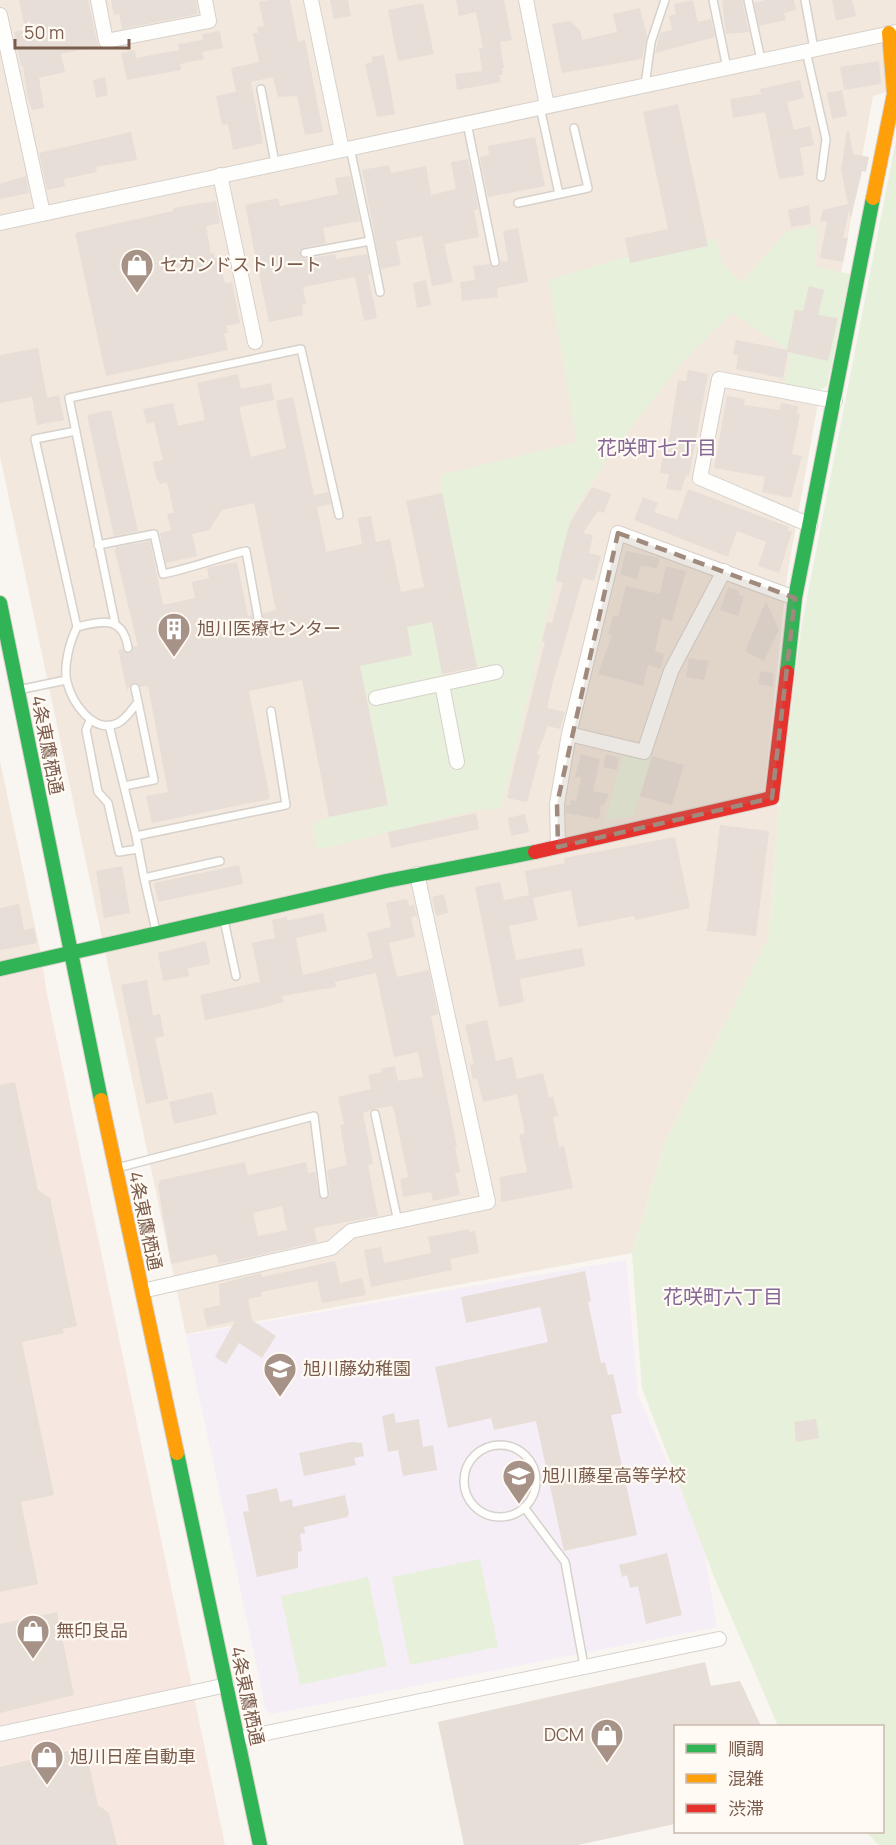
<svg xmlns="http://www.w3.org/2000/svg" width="896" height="1845" font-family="Manrope,'Noto Sans JP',sans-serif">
<rect width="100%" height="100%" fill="#f9f5f0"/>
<path fill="#f2e8de" d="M0 0H896V89L873 96 787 576 765 787 779 807 769 937 665 1143 632 1253 186 1334 0 456Z
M0 761 42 960 0 969Z"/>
<path fill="#f6e8e1" d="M42 960 46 989 225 1845H0V969Z"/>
<path fill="#f6eef6" d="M626 1260 638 1396 702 1538 717 1627 271 1714 266 1710 186 1335Z"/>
<path fill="#e7f0db" d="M896 140V1845H879L866 1832H882V1726H778L715 1579 642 1388 632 1253 665 1143 769 937 779 807 801 629Z
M817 227 816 267 850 274 827 386 820 390 784 384 791 352 732 313 680 365 609 456 571 516 501 808 473 811 317 850 312 824 329 817 388 804 359 658 372 638 377 662 412 655 407 627 432 622 443 676 477 669 442 493 441 475 577 442 549 280 622 258 716 238 722 263 741 283 787 231Z
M625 748 652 755 633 816 605 821Z
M480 1559 498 1647 410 1665 392 1577Z
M368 1577 387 1666 300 1685 281 1596Z"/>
<path fill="#e6ded7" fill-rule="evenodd" d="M19 0H88L98 46 61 54 65 72 39 78 44 108 32 110 27 95 23 66H21L14 32 25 30Z
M111 0H196L198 14 122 29 119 14 114 15Z
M269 0H290L298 42 305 40 323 132 305 135 297 96 278 97 273 77 251 82 263 143 233 150 228 124 222 125 216 96 236 92 231 68 259 62 253 33H258L257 27 264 26 259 2Z
M330 0H348L351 16 334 19Z
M456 0H504L512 40 500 42 504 68H502L503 75H499L501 82 457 90 455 74 482 71 479 48H483L476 12 459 16Z
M693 0 698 22 711 19 715 37 655 53 660 33 672 30 669 16 676 14 674 4Z
M722 0H742L749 32 726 34Z
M766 0H794L796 10 784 13 786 20 759 26 754 3Z
M832 0H852L856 16 836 21Z
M423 3 434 54 398 61 388 10Z
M640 8 647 36 642 59 562 73 552 24 570 21 580 30 582 40 617 32 613 14Z
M220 31 223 48 202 52 204 59 180 64 181 70 127 80 121 53 135 50 136 58 179 50 178 44 203 40 202 34Z
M384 55 395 114 377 117 365 64 372 62V57Z
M879 61 881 84 844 90 840 67Z
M105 77 108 95 96 98 93 80Z
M800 80 804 98 787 102 794 130 810 126 814 145 800 148 804 175 779 179 765 112 733 118 730 99 761 94 760 89Z
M842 90 847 116 832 119 827 93Z
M678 104 708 246 630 263 625 238 668 229 643 112Z
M847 131H849L853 154 869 157 866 172 862 171 851 218 849 210 843 238H848L843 262 820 258 827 221 820 222 823 210 848 204 841 170Z
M131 132 137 160 96 167 97 172 64 179 65 186 47 190 39 153Z
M535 137 545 186 488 197 480 157 489 155 488 146Z
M468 159 477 200 478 209 474 210 479 237 444 244 453 282 432 286 422 236 396 241 401 265 381 269 362 170 389 165 391 173 426 166 431 195 456 189 451 162Z
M26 176 29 193 0 199V184Z
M350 176 360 221 323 228 326 243 303 248 300 255 305 259 335 254 336 259 367 254 371 274 368 275 377 318 364 321 355 277 303 287 306 304 302 305 303 315 269 322 245 205 278 198 280 206 338 194 335 178Z
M216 201 220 223 206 226 211 254 214 253 215 258 219 257 225 283 232 282 240 323 226 326 228 333H224L228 350 106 376 75 233 173 211V208Z
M809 205 811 224 791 227 788 210Z
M518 228 528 282 497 288 498 297 462 301 460 282 475 280 473 266 490 264 496 268 500 262 508 261 503 231Z
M426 280 431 305 417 308 413 283Z
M809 286 824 290 818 315 838 318 828 361 788 352 783 378 736 369 738 355 733 354 736 340 787 350 795 310 803 311Z
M38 348 47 398 59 395 64 420 37 425 32 397 0 403V355Z
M688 370 708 374 689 476 686 475 681 491 666 489 669 474 660 473 666 438 669 439 678 380 686 381Z
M238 374 241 389 271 383 274 400 239 407 251 457 286 448 276 401 293 397 314 495 328 492 331 504 317 507 326 552 362 544 358 518 371 516 376 542 390 539 401 592 424 587 406 501 442 493 477 667 442 674 432 622 407 627 412 655 360 666 388 805 329 817 302 680 249 691 270 799 152 823 146 796 168 792 148 686 141 687 134 682 127 690 118 650 122 649 129 654 133 647 138 646 115 551 116 547 150 541 163 605 195 598 192 582 209 578 207 568 237 562 248 616 252 615 254 622 260 623 263 619V613L276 610 254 503 222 510 209 530 192 534 197 556 166 563 160 533 171 530 167 514 174 513 167 482 160 484 156 477 153 462 163 460 154 422 147 424 143 409 173 403 178 426 205 420 197 383Z
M727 396 745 399 744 405 780 410 781 403 798 406 797 414H800L792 454 802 456 791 498 762 492 765 477 714 468Z
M111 410 138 531 114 536 87 415Z
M592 487 611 494 604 513 598 511 583 533 593 535 589 553 601 556 594 581 583 578 553 682 547 708 565 712 560 729 548 726 537 754 540 755 527 802 507 798 514 767 545 642 542 641 547 622 552 623 563 583 556 581 560 560 570 523Z
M688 489 789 527 787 530 792 532 779 573 758 566 766 542 737 531 728 557 634 520 643 497 658 503 654 512 677 520Z
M626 551 660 558 657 569 641 565 637 579 620 574Z
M666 566 686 571 672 621 662 618 655 651 664 654 661 669 648 665 643 686 598 674 612 635 608 634 613 615 618 617 626 586 660 594Z
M728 587 739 591V595L744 596 738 616 720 610Z
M766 601 779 630 764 661 745 651Z
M689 658 709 661 704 680 686 677Z
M761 671 774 673 773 687 758 684Z
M581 754 600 759 593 791 609 794 604 805H601L599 819 566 813V805H570L571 800 576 801 581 778 575 777Z
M606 754 619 758 617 770 603 767Z
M652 756 684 765 672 805 640 796Z
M476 813 479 829 391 848 388 832Z
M525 814 529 832 511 836 508 818Z
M720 825 769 831 756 936 707 931Z
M675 837 690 908 635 920 634 916 578 927 571 890 533 898 538 920 509 926 516 960 582 948 585 966 520 979 524 1002 499 1007 475 887 500 882 504 900 529 895 525 871 565 863 564 858Z
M239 865 243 884 158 902 154 883Z
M122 866 130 913 104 918 96 871Z
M444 894 448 913 436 916 432 897Z
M407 899 409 906 414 905 417 916 411 917 415 937 389 943 397 977 429 970 438 1014 431 1016 457 1147H455L460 1172 455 1173 460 1195 433 1201 431 1192 403 1197 400 1179 408 1177 394 1110 392 1106 373 1109 363 1113 373 1164 368 1165 378 1216 314 1228 317 1242 219 1264 216 1254 171 1264 158 1185 161 1180 245 1162 248 1175 306 1162 308 1173 315 1172 319 1195 325 1199 330 1194 327 1170 347 1165 340 1125 344 1124 338 1097 371 1089 368 1075 382 1072 381 1069 395 1066 398 1081 423 1077 418 1052 394 1057 376 973 335 982 336 987 282 996 284 1002 266 1007 205 1020 200 995 260 982 252 943 275 938 272 920 287 917V921L323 913 327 931 296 938 303 975 373 958 367 933 391 927 386 903ZM282 1206 287 1230 258 1236 253 1213Z
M19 904 24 930 34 928 37 943 0 950V908Z
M206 941 210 964 188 968 189 976 163 981 158 953Z
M147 980 153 1016 160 1014 164 1036 155 1038 168 1099 146 1104 121 985Z
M487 1020 496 1061 512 1057 517 1079 543 1073 549 1098 553 1097 558 1116 553 1117 559 1147 564 1146 573 1188 501 1202 500 1177 527 1172 519 1135 525 1133 517 1094 483 1102 477 1078 473 1079 470 1065 474 1064 465 1025Z
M15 1082 38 1190 50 1198 77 1326 63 1329 64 1333 22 1342 54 1495 21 1502 38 1584 0 1592V1085Z
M212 1092 217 1114 174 1124 169 1102Z
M469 1229V1232L475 1231 479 1253 450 1259 452 1270 371 1287 364 1250 381 1247 384 1263 431 1253 428 1237Z
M335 1261 340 1283 362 1278 366 1295 322 1303 317 1281 261 1292 262 1296 248 1299 252 1320 276 1336 262 1358 239 1343 226 1364 215 1357 235 1321 207 1327 203 1309 220 1305 219 1284 261 1273 262 1277Z
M585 1271 591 1301 588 1302 601 1363 605 1362 608 1375 613 1374 622 1413 611 1415 637 1535 564 1551 536 1421 494 1430 491 1418 448 1428 435 1367 548 1342 540 1307 466 1323 461 1297Z
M394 1413 396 1423 419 1419 423 1447 433 1445 437 1470 403 1476 398 1450 388 1452 382 1416Z
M816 1419 819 1438 796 1442 794 1422Z
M351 1442 362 1443 364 1456 354 1458 356 1465 304 1476 299 1453Z
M277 1488 280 1502 292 1499 293 1507 345 1495 349 1514 347 1517 304 1527 305 1533 300 1534 302 1551 298 1552V1568L257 1577 243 1512 249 1511 246 1495Z
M667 1553 682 1615 646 1624 638 1586 630 1588 627 1575 622 1577 619 1565Z
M57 1612 74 1695 0 1713V1624Z
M705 1662 711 1686 740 1681 761 1726H675V1824L578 1845H464L438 1722Z
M85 1747 98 1805 109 1813 117 1845H0V1767Z"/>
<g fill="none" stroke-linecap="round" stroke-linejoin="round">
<g stroke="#d7d1cb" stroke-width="10">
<path id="lane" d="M713 0 727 68
M748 0 761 60
M805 0 814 49
M806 51 826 139 821 177
M645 85 651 42 665 0
M261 89 275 163
M540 107 559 194
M467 123 495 262
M518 203 588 188 574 128
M370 241 380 292
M305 253 370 241 350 148
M76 431 35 439 77 627
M98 545 154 534 163 574C192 568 217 558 246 551L258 618
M115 623 69 398 301 349 339 515
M128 648C123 615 102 621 77 627 70 641 63 666 67 682 72 702 93 735 118 723 127 718 132 709 138 702L135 688
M23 689 66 680
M90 720 86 730 98 792 108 803 119 852 138 849
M109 725 136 836 286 805 271 711
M124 786 154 780 138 702
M136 836 144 878
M224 920 236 976
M156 931 144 878 220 861
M375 1114 398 1222
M121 1167 314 1116 324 1194
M464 1481a36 36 0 1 1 72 0a36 36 0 1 1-72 0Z
M524 1507 565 1562 584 1666"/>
</g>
<g stroke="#d7d1cb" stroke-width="16">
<path id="street" d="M98 0 106 41 209 21 205 0
M311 0 342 150
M526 0 547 106
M0 15 43 214
M220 175 255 342
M0 223 896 32
M810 525 700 478 719 379 835 401
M442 684 457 762
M376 698 496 672
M569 734 644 752 671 671 724 571
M558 847 557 804 569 734 618 533 795 598
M142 1291 331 1248 351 1231 488 1202 417 874
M0 1734 227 1685
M238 1739 719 1639"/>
</g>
<g stroke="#d9d2cb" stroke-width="16">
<path id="fast" d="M0 603 101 1100
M787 672 795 598 873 198
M0 969 386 881 535 852
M177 1453 260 1845"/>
</g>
<g stroke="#d9d2cb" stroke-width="16">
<path id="slow" d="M873 198 894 94 889 33
M101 1100 177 1453"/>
</g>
<g stroke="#d9d2cb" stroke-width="16">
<path id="jam" d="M535 852 772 798 787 672"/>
</g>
<use href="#lane" stroke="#fefefd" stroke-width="7"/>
<use href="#street" stroke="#fefefd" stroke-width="14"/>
<use href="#fast" stroke="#30b455" stroke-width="14"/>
<use href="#slow" stroke="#ff9f0a" stroke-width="14"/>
<use href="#jam" stroke="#e5322d" stroke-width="14"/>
</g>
<path fill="#9f8a7d" fill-opacity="0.2" stroke="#9f8a7d" stroke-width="4.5" stroke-dasharray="12 8" stroke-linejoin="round" d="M618 533 795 598 772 798 558 847 557 804Z"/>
<defs>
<g id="shop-pin" transform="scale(1.725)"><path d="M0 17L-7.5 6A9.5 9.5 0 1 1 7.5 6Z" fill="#a69286" stroke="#fffaf3"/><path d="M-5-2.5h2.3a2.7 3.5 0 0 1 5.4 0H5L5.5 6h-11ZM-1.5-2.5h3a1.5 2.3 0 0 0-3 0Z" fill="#fff"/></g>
<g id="building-pin" transform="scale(1.725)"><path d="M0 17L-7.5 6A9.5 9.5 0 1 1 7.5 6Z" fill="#a69286" stroke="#fffaf3"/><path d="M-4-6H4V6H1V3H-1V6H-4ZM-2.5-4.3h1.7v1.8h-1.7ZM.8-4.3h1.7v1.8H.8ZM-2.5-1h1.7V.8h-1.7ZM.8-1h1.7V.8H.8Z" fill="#fff"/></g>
<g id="school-pin" transform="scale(1.725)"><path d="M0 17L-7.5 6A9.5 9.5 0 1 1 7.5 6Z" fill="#a69286" stroke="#fffaf3"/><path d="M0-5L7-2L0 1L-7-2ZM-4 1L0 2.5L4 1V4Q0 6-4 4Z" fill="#fff"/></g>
</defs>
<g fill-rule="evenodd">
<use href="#shop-pin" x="137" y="265"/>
<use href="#building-pin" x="174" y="629"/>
<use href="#school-pin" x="280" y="1369"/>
<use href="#school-pin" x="519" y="1476"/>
<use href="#shop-pin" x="33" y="1631"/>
<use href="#shop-pin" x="607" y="1735"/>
<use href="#shop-pin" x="47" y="1757"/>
</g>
<g text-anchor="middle" stroke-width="4.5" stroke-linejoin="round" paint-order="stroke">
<g font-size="18" fill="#7a5c4d" stroke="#fffaf3" text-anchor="start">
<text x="160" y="271">セカンドストリート</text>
<text x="197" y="635">旭川医療センター</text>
<text x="303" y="1375">旭川藤幼稚園</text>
<text x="542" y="1482">旭川藤星高等学校</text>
<text x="56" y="1637">無印良品</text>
<text x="584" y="1741" text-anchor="end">DCM</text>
<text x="70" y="1763">旭川日産自動車</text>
</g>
<g font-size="18" fill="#7a5c4d" stroke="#fffaf3">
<text transform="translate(47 745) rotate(79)" y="6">4条東鷹栖通</text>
<text transform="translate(145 1221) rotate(78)" y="6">4条東鷹栖通</text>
<text transform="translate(247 1696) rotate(78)" y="6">4条東鷹栖通</text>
</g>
<g font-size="20" fill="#846695" stroke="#fffaf3">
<text x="657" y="455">花咲町七丁目</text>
<text x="723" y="1304">花咲町六丁目</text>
</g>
</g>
<rect x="674" y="1725" width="210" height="108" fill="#fffaf3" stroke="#cabbb1" stroke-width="1.5"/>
<rect x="686" y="1744" width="30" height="9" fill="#30b455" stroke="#cabbb1" stroke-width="1.5"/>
<text x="728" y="1755" font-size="18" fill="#7a5c4d">順調</text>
<rect x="686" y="1774" width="30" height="9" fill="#ff9f0a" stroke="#cabbb1" stroke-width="1.5"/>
<text x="728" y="1785" font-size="18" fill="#7a5c4d">混雑</text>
<rect x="686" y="1804" width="30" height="9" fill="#e5322d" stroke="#cabbb1" stroke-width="1.5"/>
<text x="728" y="1815" font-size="18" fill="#7a5c4d">渋滞</text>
<path d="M15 39v9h114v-9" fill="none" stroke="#7a5c4d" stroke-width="3"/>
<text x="24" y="39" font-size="18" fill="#7a5c4d" stroke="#fffaf3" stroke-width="4.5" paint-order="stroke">50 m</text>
</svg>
